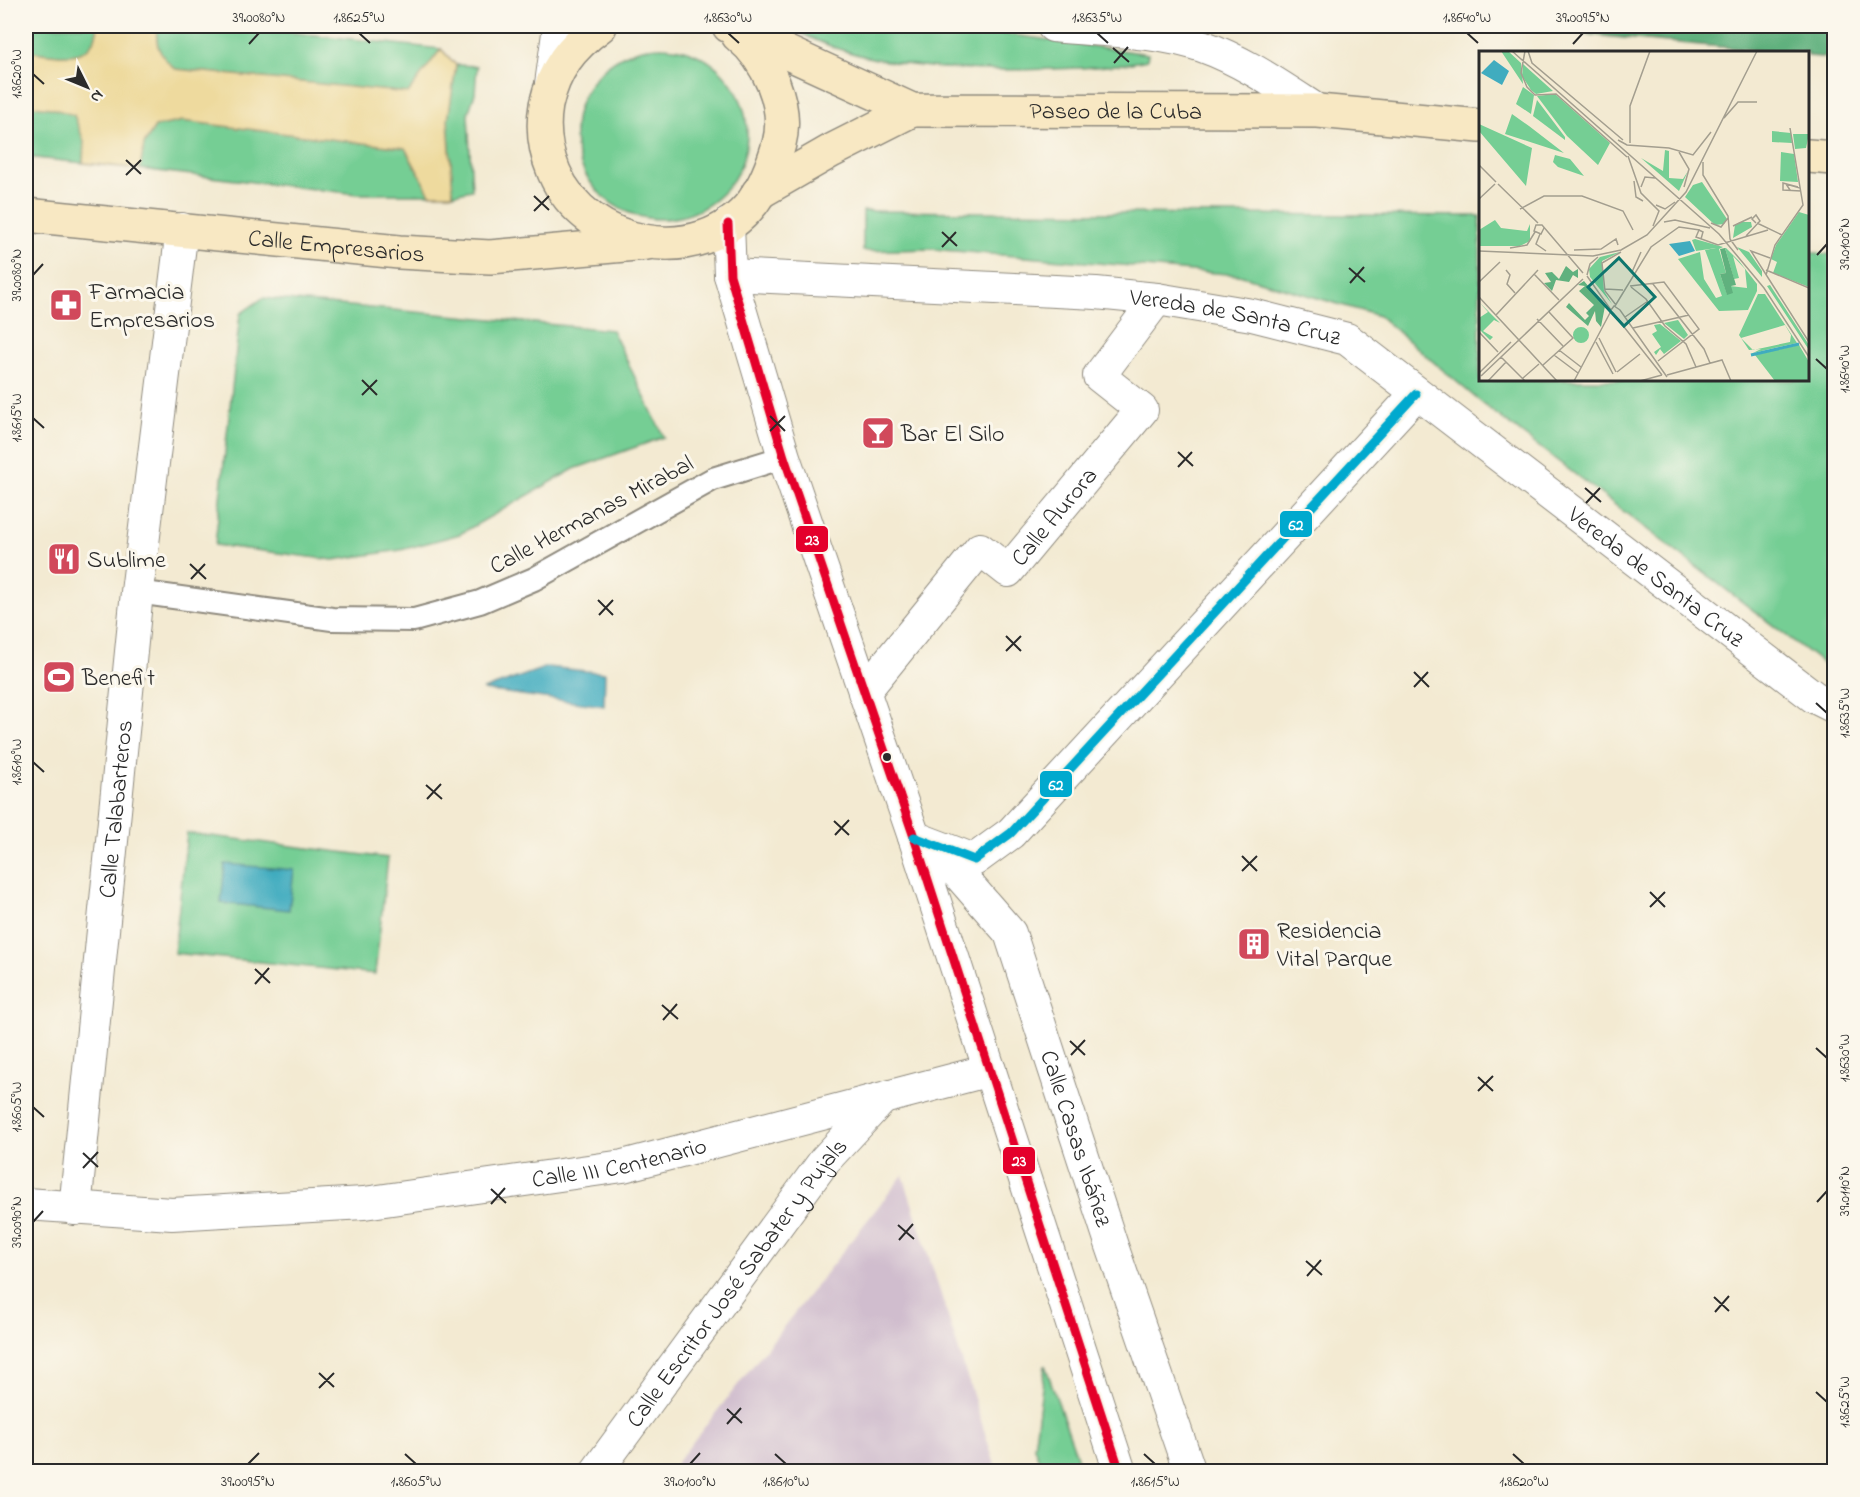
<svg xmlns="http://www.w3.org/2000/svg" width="1860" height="1497" font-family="'Indie Flower',sans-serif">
<rect width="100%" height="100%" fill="#fbf7ec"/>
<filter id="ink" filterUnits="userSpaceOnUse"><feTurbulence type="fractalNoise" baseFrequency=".0167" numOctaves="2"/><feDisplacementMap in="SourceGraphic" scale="12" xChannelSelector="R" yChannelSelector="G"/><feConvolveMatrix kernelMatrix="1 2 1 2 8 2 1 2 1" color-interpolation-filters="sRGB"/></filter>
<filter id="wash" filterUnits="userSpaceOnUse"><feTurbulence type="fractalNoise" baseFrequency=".008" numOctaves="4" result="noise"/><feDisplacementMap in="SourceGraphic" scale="24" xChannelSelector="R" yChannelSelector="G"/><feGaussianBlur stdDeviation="1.35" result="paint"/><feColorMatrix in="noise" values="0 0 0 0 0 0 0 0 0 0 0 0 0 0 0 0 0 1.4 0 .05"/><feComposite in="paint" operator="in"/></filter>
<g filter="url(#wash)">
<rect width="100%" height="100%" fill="#f3ead2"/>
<path fill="#d0bdce" d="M903 1175 997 1471H670Z"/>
<path fill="#75ce94" stroke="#507c60" stroke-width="1.5" d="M26 26H98C93 67 55 54 26 51Z
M157 26H234L441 49 408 93 175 69C159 55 155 46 157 26Z
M789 26H949L1148 54 1147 60C1115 67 1084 68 1051 69 968 72 861 71 789 26Z
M575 133a86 86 0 1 1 172 0a86 86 0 1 1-172 0Z
M456 65 477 66 475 93 468 114 472 190 453 194 448 120Z
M26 105 51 108 74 115 84 141 83 163 26 157Z
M182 121 405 148 430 194H357L140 169 144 144 155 127Z
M863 211 1480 216V380H1808V252L1834 255V672L1483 404 1379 316 1239 275 931 249 863 251Z
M263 298 612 330 664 437 574 469 460 534 401 550 333 560 215 545 240 314Z
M187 833 388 858 375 974 174 953Z
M1045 1365 1082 1471H1043L1034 1447Z"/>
<path fill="#60b17e" stroke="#466e54" stroke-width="1.5" d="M1497 26H1834V58L1808 56V52H1775Z"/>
<path fill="#eeda9e" stroke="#8c8264" stroke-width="1.5" d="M98 26H157C155 46 159 55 175 69L408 93 441 49 456 65 448 120 453 194H430L405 148 182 121 155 127 144 144 140 169 83 163 84 141 74 115 51 108 26 105V51C55 54 93 67 98 26Z"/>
<path fill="#40acbf" stroke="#366c75" stroke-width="1.5" d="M547 667 605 673 604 706 483 690Z
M225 864 294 870 289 910 221 903Z"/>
</g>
<g filter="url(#ink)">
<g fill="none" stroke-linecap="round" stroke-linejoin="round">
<g stroke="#8f8a7e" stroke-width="26">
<path id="pedestrian" d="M137 592 332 619 414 620 480 602 534 579 713 479 784 457"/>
</g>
<g stroke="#8f8a7e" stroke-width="34">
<g id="minor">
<path d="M1053 26C1101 31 1156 30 1202 46 1244 61 1281 87 1318 111"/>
<path d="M551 84 559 26"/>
<path d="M728 224 730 275 784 457 914 837 1120 1472"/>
<path id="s1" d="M730 275 1096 293 1157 299 1252 315 1347 339 1814 697 1834 707"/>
<path id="s2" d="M864 692 980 549 1008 571 1142 410 1099 376 1157 299"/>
<path d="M914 837 974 860 1011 833 1416 394"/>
<path id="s3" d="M931 851 955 870 1010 933 1112 1246 1190 1472"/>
<path id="s4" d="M26 1204 172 1214 364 1203 623 1166 990 1070"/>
<path id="s5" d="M75 1209 137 592 182 229"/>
<path id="s6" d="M596 1472 825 1160 881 1100"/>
</g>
</g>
<g stroke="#8f8a7e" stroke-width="36">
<g id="secondary">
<path d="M600 26C571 47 554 69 546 105 542 128 545 151 554 172 586 248 700 271 753 202 766 184 773 165 779 144 789 106 768 59 738 35"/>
<path id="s7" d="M729 26 912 110 1318 111 1480 126"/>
<path d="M1808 156 1834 158"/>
<path d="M758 193 831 151 912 110"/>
<path id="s8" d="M26 215 399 252 490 257 647 243"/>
</g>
</g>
<use href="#pedestrian" stroke="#fff" stroke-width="22"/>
<use href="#minor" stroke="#fff" stroke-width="32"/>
<use href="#secondary" stroke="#f8e8c3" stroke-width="33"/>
<g stroke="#fbf7ec" stroke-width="14">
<path id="bus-1" d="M728 224 730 275 784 457 914 837 1120 1472"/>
</g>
<g stroke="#fbf7ec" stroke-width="14">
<path id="bus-2" d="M914 837 974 860 1011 833 1416 394"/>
</g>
<use href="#bus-1" stroke="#e4002b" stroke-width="9"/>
<use href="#bus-2" stroke="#00a9ce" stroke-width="9"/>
</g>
</g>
<path fill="none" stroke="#2b2b2b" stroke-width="2" d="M359 33 370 43M728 33 739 43M1097 33 1108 43M1467 33 1478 43M249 44 259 33M1573 44 1583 33M1113 48 1129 62M1114 63 1128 47M33 74 44 84M126 160 141 174M126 175 141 160M534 196 549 210M534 211 549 196M942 232 957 246M942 247 956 232M1817 255 1827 244M1349 268 1365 282M33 275 43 264M1350 283 1364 267M1816 359 1827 369M362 380 377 395M362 395 377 380M770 416 785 431M33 418 44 428M770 431 785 416M1178 452 1193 466M1178 467 1192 452M1585 488 1601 502M1586 503 1600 488M190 564 206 579M191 579 205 564M598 600 613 615M599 615 613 600M1006 636 1021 651M1006 651 1021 636M1414 672 1429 687M1414 687 1428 672M1816 703 1827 713M33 762 44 772M426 785 442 799M427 799 441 784M834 821 849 835M835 835 849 820M1242 856 1257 871M1242 871 1257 856M1650 892 1665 907M1650 907 1665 892M255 969 270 983M255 984 269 968M662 1005 678 1019M663 1020 677 1004M1070 1041 1085 1055M1816 1048 1827 1058M1071 1055 1085 1040M1478 1077 1493 1091M1478 1091 1493 1076M33 1107 44 1117M83 1153 98 1167M83 1168 98 1152M491 1189 506 1203M1817 1202 1827 1191M491 1204 505 1188M33 1222 43 1211M898 1225 914 1239M899 1240 913 1224M1306 1261 1322 1275M1307 1276 1321 1260M1714 1297 1729 1311M1715 1312 1729 1296M319 1373 334 1387M319 1388 334 1373M1816 1392 1827 1402M727 1409 742 1423M727 1424 741 1408M405 1454 416 1464M775 1454 786 1464M1144 1454 1155 1464M1513 1454 1524 1464M248 1464 259 1453M690 1464 700 1453"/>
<defs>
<g id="pharmacy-square" transform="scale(1.725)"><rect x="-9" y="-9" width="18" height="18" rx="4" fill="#d1495b" stroke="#fbf7ec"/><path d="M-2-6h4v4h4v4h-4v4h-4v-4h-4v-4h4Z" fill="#fff"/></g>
<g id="bar-square" transform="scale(1.725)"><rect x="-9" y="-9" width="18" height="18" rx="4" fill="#d1495b" stroke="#fbf7ec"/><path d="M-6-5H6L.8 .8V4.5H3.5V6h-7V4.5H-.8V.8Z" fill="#fff"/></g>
<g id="restaurant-square" transform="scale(1.725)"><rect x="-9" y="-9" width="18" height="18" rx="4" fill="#d1495b" stroke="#fbf7ec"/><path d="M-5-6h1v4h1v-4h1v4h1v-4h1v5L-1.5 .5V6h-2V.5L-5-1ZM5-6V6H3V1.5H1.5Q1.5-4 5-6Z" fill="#fff"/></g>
<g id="stadium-square" transform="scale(1.725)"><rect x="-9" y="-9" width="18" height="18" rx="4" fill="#d1495b" stroke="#fbf7ec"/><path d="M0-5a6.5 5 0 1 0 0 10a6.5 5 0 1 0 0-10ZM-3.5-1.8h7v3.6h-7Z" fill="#fff"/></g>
<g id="building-square" transform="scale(1.725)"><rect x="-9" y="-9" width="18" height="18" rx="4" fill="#d1495b" stroke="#fbf7ec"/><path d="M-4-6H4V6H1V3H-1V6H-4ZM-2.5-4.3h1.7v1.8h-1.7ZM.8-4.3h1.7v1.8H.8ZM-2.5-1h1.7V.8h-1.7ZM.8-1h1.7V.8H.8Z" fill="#fff"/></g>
</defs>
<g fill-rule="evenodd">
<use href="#pharmacy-square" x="66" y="305"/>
<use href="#bar-square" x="878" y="433"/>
<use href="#restaurant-square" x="64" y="559"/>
<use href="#stadium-square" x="59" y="677"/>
<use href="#building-square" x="1254" y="944"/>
</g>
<circle fill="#2b2b2b" stroke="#fbf7ec" stroke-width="2" cx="887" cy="757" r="5"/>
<g text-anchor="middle" stroke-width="6" stroke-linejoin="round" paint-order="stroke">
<g font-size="24" fill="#2b2b2b" stroke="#fbf7ec">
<text dy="8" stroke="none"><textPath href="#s7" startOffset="405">Paseo de la Cuba</textPath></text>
<text dy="8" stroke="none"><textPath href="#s8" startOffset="312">Calle Empresarios</textPath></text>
<text dy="8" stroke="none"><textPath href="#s1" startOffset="508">Vereda de Santa Cruz</textPath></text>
<text transform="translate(591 514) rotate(-28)" y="8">Calle Hermanas Mirabal</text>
<text dy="8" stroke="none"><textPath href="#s2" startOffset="291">Calle Aurora</textPath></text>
<text dy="8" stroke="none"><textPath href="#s1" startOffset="1012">Vereda de Santa Cruz</textPath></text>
<text dy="8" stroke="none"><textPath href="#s5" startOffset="402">Calle Talabarteros</textPath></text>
<text dy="8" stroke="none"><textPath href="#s3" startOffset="330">Calle Casas Ibáñez</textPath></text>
<text dy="8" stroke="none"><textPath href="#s4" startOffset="597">Calle III Centenario</textPath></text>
<text dy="8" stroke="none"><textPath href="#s6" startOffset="236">Calle Escritor José Sabater y Pujals</textPath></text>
</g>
<g font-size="24" fill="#2b2b2b" stroke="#fbf7ec" text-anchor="start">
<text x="89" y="299">Farmacia<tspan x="89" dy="28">Empresarios</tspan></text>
<text x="901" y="441">Bar El Silo</text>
<text x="87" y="567">Sublime</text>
<text x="82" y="685">Benefit</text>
<text x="1277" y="938">Residencia<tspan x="1277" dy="28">Vital Parque</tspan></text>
</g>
</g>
<g transform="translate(1479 51)">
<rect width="330" height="330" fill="#f3ead2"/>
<path d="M22 0H29L42 12 44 33ZM44 13 74 40 57 43 52 39 43 25ZM44 36 55 44 52 63 37 53ZM76 43 131 92 119 114 88 85 58 45ZM58 49 86 86V89L54 65ZM33 63 50 75 85 102 26 83ZM0 73 53 97 47 135 0 80ZM293 80 312 82 313 92 293 91ZM314 83H330L327 97 316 98ZM186 99 190 100V127L204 128 209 120 200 140 162 107 184 120ZM302 101 315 103 319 131 301 130ZM76 104 91 108 105 125 79 116 74 111ZM223 131 248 168 245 173 236 174 206 146 214 134ZM320 161 330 164V236L294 222 298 211 292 208 297 194ZM16 169 22 177 48 180 51 173V190L41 195H0V179ZM261 171H272L273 176 254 187 256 174ZM216 188 244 196 240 198 247 222 241 223 248 243 251 235 268 237 266 218 254 205 260 227 255 228 246 197H247L260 210 278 233V240L269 259 240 260 217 231 199 208 221 201 225 228 237 247 243 245 226 199 237 197 217 200 213 189ZM258 196 270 201 283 220V226ZM141 201 123 210 125 240 133 253 111 226 110 218 121 206ZM291 234 330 294V299L288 235ZM279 243H286L318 292 274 302 282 298 270 299 260 284ZM306 274 312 284 311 291 274 299 262 287ZM1 252 21 272 15 269 4 280 14 286 11 289 0 278V267L9 261ZM199 269 209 284 205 288 185 272ZM181 273 202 290 185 303 181 298 177 304 175 301 182 296 173 283 178 280 175 274ZM94 284a8 8 0 1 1 16 0a8 8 0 1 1-16 0ZM320 294 330 311V330H296L276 304Z" fill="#75ce94" fill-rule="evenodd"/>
<path d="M246 197 257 234 252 235 254 242 248 244 241 223 247 222 241 198ZM87 215 94 221 99 218V227L94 224 90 231 77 229 73 240 65 232 72 231 66 222 73 221 80 228ZM105 230 126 255 122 276 117 270 116 260 109 275 87 256 90 252 106 269 110 265 107 262 115 254 100 240 106 235 99 234Z" fill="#60b17e"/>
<path d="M15 9 30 20 23 34 2 22ZM211 190 216 200 200 205 190 193Z" fill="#40acbf"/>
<path fill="none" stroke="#40acbf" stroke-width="3" d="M272 304 320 293"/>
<path fill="none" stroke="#a39e8f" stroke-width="1.5" d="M33 0 240 183 285 237 330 306M46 0 42 22 48 36 56 44 77 43 148 106M49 0 53 12 144 89M245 67 259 51H278M139 89 148 94 190 97 214 104 232 81M151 92V55L171 0M200 101 210 118 205 136M149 105 162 142 180 160 174 175M224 111V124L249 165 251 188 259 199M0 114 17 131M155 130 157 146 164 150M19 133 59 172M162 136 166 126 176 127M319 136 304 132V139L322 140M311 139 307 133 321 137M0 148 16 133M177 154 186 158 196 151M41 158 65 145H103L144 160 154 179M185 171 196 169 231 177M232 172 242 176 249 167M278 172 303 184M254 175 273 166M65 177 62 183 55 180 57 174H63L104 222M61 183 57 193 67 200M267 185 281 170 277 164 273 168 277 172M222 188 224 181 220 179 217 186 239 194 289 179M31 197 48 194 56 181M95 199 122 198 137 188 139 194M0 200 114 205 142 199 168 184 207 141 278 0M291 207 272 200 330 291M27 219 31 224 28 233 36 242M287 219 330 237M153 221 162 201M55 223 80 249M108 224 111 213 119 206M287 224 296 194 324 154 311 77M108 225 132 259M0 231 21 211M174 233 225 298 231 312M151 235 185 231 220 278 179 310M152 236 167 248 186 275 207 293 217 316M126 238 144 239M0 246 78 330M137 254 126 240 123 212 142 201M136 255 172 196 200 176 221 179M132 259 135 255 141 259 188 326M134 262 183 324M17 264 59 219M146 266 169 250M58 268 84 295M154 277 210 264M0 281 19 301M120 287 137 321M117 291 134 323M80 299 102 316M75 304 99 322M22 306 46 330M64 314 94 287 70 261M138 321 161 303M0 322 32 291M188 324 243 309 252 330M2 325 104 228M44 327 60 313M9 330 27 311M95 330 132 260M161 330 183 324"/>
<path fill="#0f766e" fill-opacity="0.15" stroke="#0f766e" stroke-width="3" d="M140 207 176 246 145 275 109 236Z"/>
<rect width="330" height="330" fill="none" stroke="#2b2b2b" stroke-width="3"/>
</g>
<g stroke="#fbf7ec" stroke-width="2">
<rect x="1279" y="510" width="34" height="28" rx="6" fill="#00a9ce"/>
<rect x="795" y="525" width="34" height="28" rx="6" fill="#e4002b"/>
<rect x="1039" y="770" width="34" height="28" rx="6" fill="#00a9ce"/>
<rect x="1002" y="1146" width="34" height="29" rx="6" fill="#e4002b"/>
</g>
<g font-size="16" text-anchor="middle" font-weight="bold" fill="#fff">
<text x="1296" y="530">62</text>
<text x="812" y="545">23</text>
<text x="1056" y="790">62</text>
<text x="1019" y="1166">23</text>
</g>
<rect width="1860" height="1497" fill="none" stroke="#fbf7ec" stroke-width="66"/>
<g transform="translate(87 87) rotate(133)" stroke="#fbf7ec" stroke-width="4.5" paint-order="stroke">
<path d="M0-4.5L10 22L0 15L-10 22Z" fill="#2b2b2b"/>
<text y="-9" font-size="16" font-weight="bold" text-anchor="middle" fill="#2b2b2b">N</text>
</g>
<rect x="33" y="33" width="1794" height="1431" fill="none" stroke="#2b2b2b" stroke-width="2"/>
<g font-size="15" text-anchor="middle" fill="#2b2b2b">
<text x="259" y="22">39.0080°N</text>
<text x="359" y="22">1.8625°W</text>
<text x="728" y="22">1.8630°W</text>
<text x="1097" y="22">1.8635°W</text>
<text x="1467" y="22">1.8640°W</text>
<text x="1583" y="22">39.0095°N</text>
<text transform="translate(16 74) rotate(-90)" y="5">1.8620°W</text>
<text transform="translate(1844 244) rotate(-90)" y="5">39.0100°N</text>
<text transform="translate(16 275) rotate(-90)" y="5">39.0080°N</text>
<text transform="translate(1844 369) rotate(-90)" y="5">1.8640°W</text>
<text transform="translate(16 418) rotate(-90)" y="5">1.8615°W</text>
<text transform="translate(1844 713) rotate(-90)" y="5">1.8635°W</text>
<text transform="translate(16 762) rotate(-90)" y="5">1.8610°W</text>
<text transform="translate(1844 1058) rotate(-90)" y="5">1.8630°W</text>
<text transform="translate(16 1107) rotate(-90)" y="5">1.8605°W</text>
<text transform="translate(1844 1191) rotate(-90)" y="5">39.0110°N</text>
<text transform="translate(16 1222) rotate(-90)" y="5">39.0090°N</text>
<text transform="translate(1844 1402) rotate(-90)" y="5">1.8625°W</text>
<text x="248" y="1486">39.0095°N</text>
<text x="416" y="1486">1.8605°W</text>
<text x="690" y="1486">39.0100°N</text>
<text x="786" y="1486">1.8610°W</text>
<text x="1155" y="1486">1.8615°W</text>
<text x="1524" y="1486">1.8620°W</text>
</g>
</svg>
